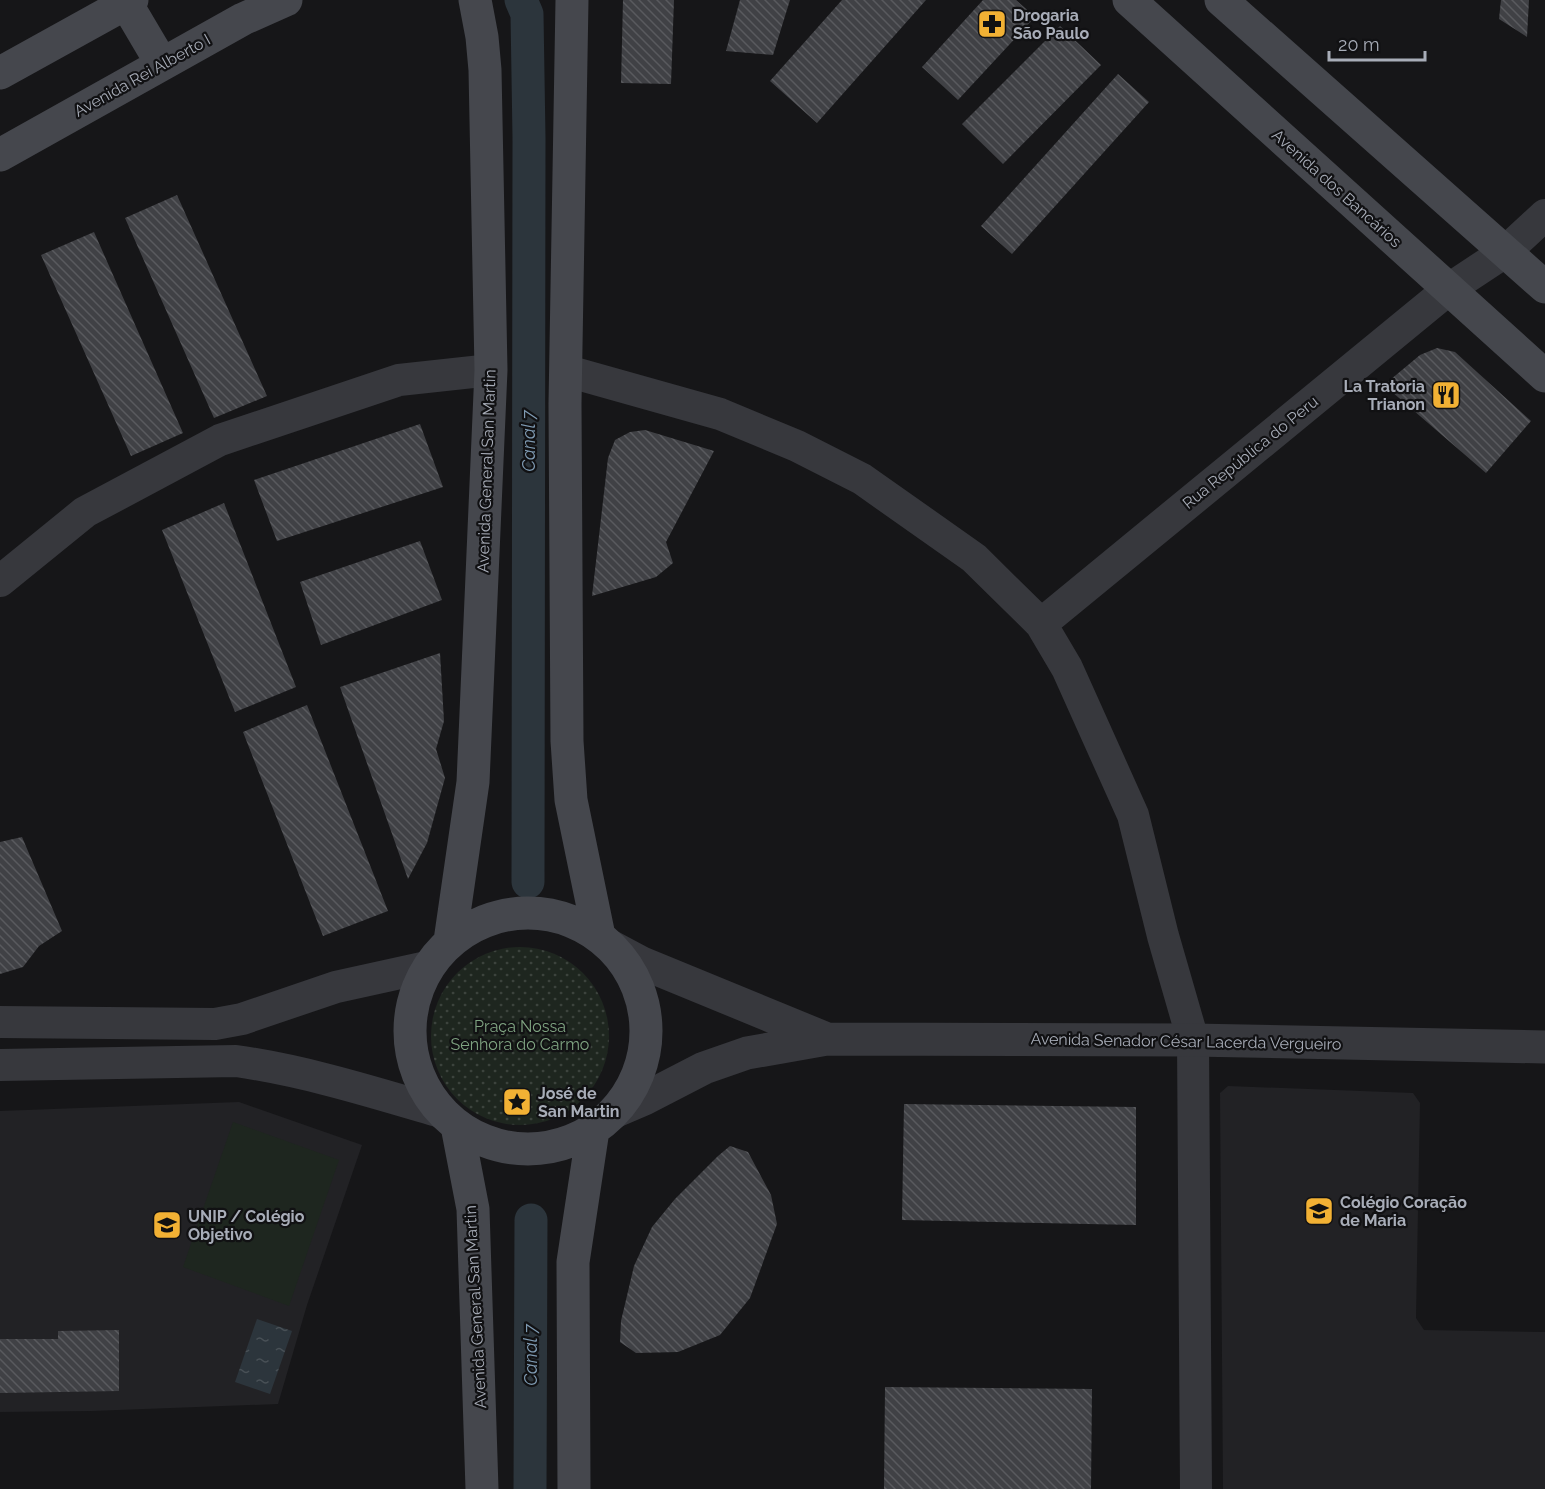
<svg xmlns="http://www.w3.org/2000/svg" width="1545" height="1489" font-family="Raleway,sans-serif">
<defs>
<pattern id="park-dots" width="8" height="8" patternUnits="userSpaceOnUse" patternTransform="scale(1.5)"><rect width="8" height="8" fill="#1e261f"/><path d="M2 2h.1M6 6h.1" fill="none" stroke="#3c433d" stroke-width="1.8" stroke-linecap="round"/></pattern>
<pattern id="water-ripples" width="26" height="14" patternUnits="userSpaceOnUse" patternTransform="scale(1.5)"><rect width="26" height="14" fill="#2c353c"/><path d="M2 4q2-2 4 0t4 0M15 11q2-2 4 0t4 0" fill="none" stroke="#485056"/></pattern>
<pattern id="building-back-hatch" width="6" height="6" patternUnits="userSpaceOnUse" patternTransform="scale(1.5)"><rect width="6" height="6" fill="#404145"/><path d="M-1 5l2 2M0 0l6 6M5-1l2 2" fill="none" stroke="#595a5e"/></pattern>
</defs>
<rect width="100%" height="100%" fill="#161618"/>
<path fill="#222225" d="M1228 1086 1413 1093 1420 1103 1416 1318 1424 1330 1545 1332V1489H1223L1220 1093Z
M239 1102 362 1145 307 1305 278 1404 92 1411 0 1412V1111Z"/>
<path fill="url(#park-dots)" d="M431 1036a89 89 0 1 1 178 0a89 89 0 1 1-178 0Z"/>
<path fill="#1e261f" d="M233 1122 339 1160 289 1306 183 1267Z"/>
<path fill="url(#water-ripples)" d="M257 1319 292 1331 270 1394 235 1382Z"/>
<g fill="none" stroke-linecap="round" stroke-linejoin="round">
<path stroke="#2c353c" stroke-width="33" d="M521 0 527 14 529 138 528 882
M530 1489 531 1220"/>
</g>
<path fill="url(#building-back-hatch)" d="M623 0H674L671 84 621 83Z
M740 0H790L773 55 726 51Z
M842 0H926L817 123 770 81Z
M983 0H1016L1035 17 958 100 922 67Z
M1501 0H1529L1527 37 1499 19Z
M1060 26 1101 65 1003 164 962 124Z
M1118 74 1149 102 1012 254 981 226Z
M177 195 267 396 214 418 125 218Z
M94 232 183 433 131 456 41 255Z
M1437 348 1455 352 1531 421 1486 473 1384 385 1420 355Z
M420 424 443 487 277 541 254 480Z
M645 430 714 451 666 542 673 563 656 577 592 596 608 458 615 440 630 432Z
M224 503 296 687 235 712 162 530Z
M420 541 442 600 321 645 300 582Z
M440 653 444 721 436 749 445 778 427 843 408 879 340 687Z
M307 705 388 911 323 936 243 732Z
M22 837 62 931 39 946 23 967 0 974V842Z
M904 1104 1136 1107V1225L902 1220Z
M730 1146 748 1152 771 1195 777 1224 750 1298 720 1335 678 1352 636 1353 620 1342 621 1321 634 1266 652 1227 675 1199 718 1156Z
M119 1330V1391L0 1393V1339H58V1331Z
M885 1387 1092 1389 1091 1489H884Z"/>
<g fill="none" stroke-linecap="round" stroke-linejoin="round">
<path stroke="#37383d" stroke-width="32" d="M567 371 720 414 797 446 862 479 974 558 1041 624 1067 668 1133 815 1163 936 1193 1040 1196 1489
M0 581 85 512 220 440 399 380 491 370
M1041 624 1449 289 1505 252 1545 215
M0 1022 215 1024 242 1019 336 987 427 967
M0 1065 236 1061C306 1071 373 1092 441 1112"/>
<path stroke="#37383d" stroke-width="33" d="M612 947 642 963 827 1039
M616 1111 644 1099 704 1068 747 1053 827 1039 1193 1040 1545 1047"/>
<path stroke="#45474d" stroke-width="33" d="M572 0 565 404 567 741 571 800 599 936
M1129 0 1545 376
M1221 0 1545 287
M126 3 162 64
M0 73 132 0
M0 155 243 19 286 0
M410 1031a118 118 0 1 1 236 0a118 118 0 1 1-236 0Z
M450 941 473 782 491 370 485 70 482 37 475 0
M457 1126 473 1209 482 1489
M574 1489 573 1262 593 1130"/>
</g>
<defs>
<g id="pharmacy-square" transform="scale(1.5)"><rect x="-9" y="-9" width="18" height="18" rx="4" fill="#f2b134" stroke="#111113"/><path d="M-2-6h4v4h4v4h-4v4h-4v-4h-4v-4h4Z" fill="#111"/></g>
<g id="restaurant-square" transform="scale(1.5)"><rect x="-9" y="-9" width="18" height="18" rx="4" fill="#f2b134" stroke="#111113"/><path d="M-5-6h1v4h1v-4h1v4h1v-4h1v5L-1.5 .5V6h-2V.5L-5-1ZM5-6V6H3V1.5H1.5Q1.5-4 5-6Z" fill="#111"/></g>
<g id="sight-square" transform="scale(1.5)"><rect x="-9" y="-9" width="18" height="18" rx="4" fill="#f2b134" stroke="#111113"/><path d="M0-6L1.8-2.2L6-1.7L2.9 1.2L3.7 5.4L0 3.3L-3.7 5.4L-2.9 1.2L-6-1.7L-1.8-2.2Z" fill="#111"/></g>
<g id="school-square" transform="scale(1.5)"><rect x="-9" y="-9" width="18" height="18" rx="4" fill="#f2b134" stroke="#111113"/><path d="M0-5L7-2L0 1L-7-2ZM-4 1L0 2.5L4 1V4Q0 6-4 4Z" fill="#111"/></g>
</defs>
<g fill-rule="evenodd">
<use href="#pharmacy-square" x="992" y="24"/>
<use href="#restaurant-square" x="1446" y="395"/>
<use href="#sight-square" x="517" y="1102"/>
<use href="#school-square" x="1319" y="1211"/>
<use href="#school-square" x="167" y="1225"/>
</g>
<g text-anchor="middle" stroke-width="4.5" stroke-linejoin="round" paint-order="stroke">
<g font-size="16" font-weight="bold" fill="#a8adb8" stroke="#111113" text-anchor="start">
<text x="1013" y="21">Drogaria<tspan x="1013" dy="18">São Paulo</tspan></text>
<text x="1425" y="392" text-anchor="end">La Tratoria<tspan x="1425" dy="18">Trianon</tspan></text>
<text x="538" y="1099">José de<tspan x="538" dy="18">San Martin</tspan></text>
<text x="1340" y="1208">Colégio Coração<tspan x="1340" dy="18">de Maria</tspan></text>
<text x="188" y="1222">UNIP / Colégio<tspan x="188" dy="18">Objetivo</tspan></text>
</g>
<g font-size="16" fill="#a8adb8" stroke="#111113">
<text transform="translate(142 75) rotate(-29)" y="6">Avenida Rei Alberto I</text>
<text transform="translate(1337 188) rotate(42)" y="6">Avenida dos Bancários</text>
<text transform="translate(1250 452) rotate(-39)" y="6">Rua República do Peru</text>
<text transform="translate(486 471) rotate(-88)" y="6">Avenida General San Martin</text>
<text transform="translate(1186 1041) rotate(1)" y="6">Avenida Senador César Lacerda Vergueiro</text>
<text transform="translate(475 1307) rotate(-93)" y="6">Avenida General San Martin</text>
</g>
<g font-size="16" fill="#7fa381" stroke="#111113">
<text x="520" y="1032">Praça Nossa<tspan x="520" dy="18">Senhora do Carmo</tspan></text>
</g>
<g font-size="18" font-style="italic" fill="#7f9bb3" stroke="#111113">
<text transform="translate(529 441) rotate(-90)" y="6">Canal 7</text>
<text transform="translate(531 1355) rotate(-90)" y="6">Canal 7</text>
</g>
</g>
<path d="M1329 51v9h96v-9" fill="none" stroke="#a8adb8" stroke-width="3"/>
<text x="1338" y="51" font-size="18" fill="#a8adb8" stroke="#111113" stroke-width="4.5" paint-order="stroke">20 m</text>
</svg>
